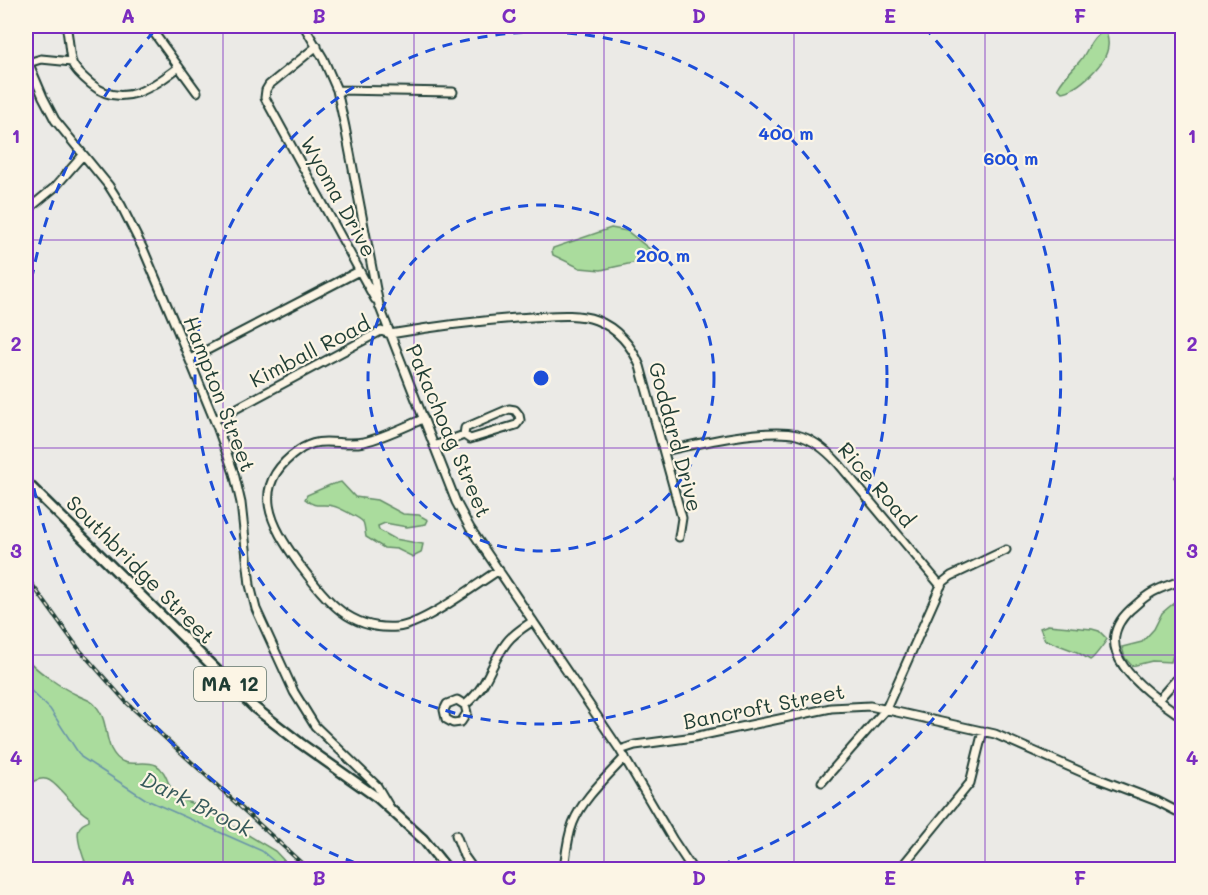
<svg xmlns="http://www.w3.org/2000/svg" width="1208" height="895" font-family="Mali,sans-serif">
<rect width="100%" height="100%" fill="#ebeae6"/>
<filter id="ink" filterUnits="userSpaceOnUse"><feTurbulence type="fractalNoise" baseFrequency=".0167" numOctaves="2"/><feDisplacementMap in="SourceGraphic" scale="12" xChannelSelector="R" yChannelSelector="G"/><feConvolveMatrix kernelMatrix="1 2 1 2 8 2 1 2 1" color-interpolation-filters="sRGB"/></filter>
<g filter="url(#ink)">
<path fill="#aadc9d" stroke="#648c68" stroke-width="1.5" d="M1106 31C1107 36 1109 41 1108 46 1107 63 1078 90 1062 92L1058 88C1064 77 1071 71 1079 62 1089 51 1090 35 1106 31Z
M611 228 627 231 657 255 658 259 651 263 637 262 601 270 580 268 553 255 552 251 553 248Z
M341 482 355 497 377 500 403 514 419 515 428 520 426 524 407 527 385 523 378 526 379 530 395 539 423 544 421 553 413 557 397 549 384 548 366 537C365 533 365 526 363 522 360 518 338 507 333 506 321 503 316 509 305 499L307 495 330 485Z
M1182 596V638L1173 655 1171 662 1152 661 1132 666 1125 658 1122 647 1142 642 1154 629 1162 613Z
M1048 625 1092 629 1099 631 1107 639C1105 643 1093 659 1090 660L1077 652 1045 640 1040 628Z
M26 657C33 669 64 689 77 695 82 698 88 699 93 703 108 717 104 734 111 749 123 773 140 758 156 765 169 772 167 790 178 798L222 815 228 826 240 828 248 835 275 851 292 869 114 870 109 866 97 869 88 868C84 860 73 833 81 826 83 823 86 823 89 821V817C81 812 74 805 68 798 53 783 48 770 26 786Z"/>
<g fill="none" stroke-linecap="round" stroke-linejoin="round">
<path stroke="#6893a8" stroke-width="1.5" d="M26 686 50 709 81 757 147 800 262 851 284 870"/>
<g stroke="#1f3d34" stroke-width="11">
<path id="minor" d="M66 26C69 36 69 54 72 63 75 70 85 79 91 84 122 110 153 87 179 67
M149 26 197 92
M304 26 323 58 337 90 345 127 379 305 456 502 470 528 620 750 673 840 693 870
M317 46 269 85 266 90 265 98 375 299
M26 57 43 97 55 120 109 186 121 205 144 251 177 329 218 429 234 473 241 503 250 585 256 609 294 692 315 726 377 786 390 808
M28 63 41 59 72 62
M337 90 453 92
M26 211 55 187 83 155
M190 359 359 271
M423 419C404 427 384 437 364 442 340 447 321 434 298 451 248 486 271 525 299 564 325 598 348 631 397 627 423 625 474 586 499 570
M215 420 381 331 390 334C437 326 484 320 532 317 553 316 577 313 596 320 617 328 632 346 640 366L682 518 679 537
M434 446 464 435 465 428 509 409 515 410 519 415 520 420 516 425 470 439 464 435
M664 451C695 444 767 427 797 435 813 439 827 451 838 463L941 586
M1180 478 1182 483
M1182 580C1173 584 1162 587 1153 592 1144 597 1138 603 1131 609 1084 652 1149 693 1182 717
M1159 699 1182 673
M465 705 467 713 461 722 453 723 446 719 444 710 447 704 457 700 465 705C490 684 489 665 507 642 514 633 524 627 533 621
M620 750 635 745 694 737 831 708 870 706 995 734 1086 774 1157 801 1182 814
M822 782 886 709 942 583 951 576 1006 550
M456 835 464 856 474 870
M564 870C566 854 567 838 573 823 583 798 607 777 625 757
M899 870 970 783 983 731"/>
</g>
<g stroke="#1f3d34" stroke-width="13">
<path id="major" d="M26 482 255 708 300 743 378 798 423 839 448 870"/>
</g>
<use href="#minor" stroke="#fcf5e5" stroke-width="7"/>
<use href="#major" stroke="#fcf5e5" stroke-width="8"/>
<g stroke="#1f3d34" stroke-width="4">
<path id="rail" d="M26 576 78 648 126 702 309 870"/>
</g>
<use href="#rail" stroke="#fcf5e5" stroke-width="1.5" stroke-dasharray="4.5" stroke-linecap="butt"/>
</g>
</g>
<path fill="none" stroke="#7b2cbf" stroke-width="1.5" stroke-opacity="0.55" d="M223 26V870M414 26V870M604 26V870M794 26V870M985 26V870M26 240H1182M26 448H1182M26 655H1182"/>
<g fill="none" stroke="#1d4ed8" stroke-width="3" stroke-dasharray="10 8">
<circle cx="541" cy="378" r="173"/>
<circle cx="541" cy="378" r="346"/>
<path d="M372 869A519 519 0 0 1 26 441M26 315A519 519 0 0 1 158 27M924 27A519 519 0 0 1 710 869"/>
</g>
<g text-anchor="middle" stroke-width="4.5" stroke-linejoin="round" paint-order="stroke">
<rect fill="#fcf5e5" stroke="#617469" stroke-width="1.5" x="194" y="667" width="72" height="34" rx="4.5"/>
<g font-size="20" font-weight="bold" fill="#1f3d34">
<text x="230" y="691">MA 12</text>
</g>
<g font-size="21" fill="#1f3d34" stroke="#fcf5e5">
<text transform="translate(338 197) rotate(61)" y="7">Wyoma Drive</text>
<text transform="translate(310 352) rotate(-27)" y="7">Kimball Road</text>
<text transform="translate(219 394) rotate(69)" y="7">Hampton Street</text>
<text transform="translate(448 431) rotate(67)" y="7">Pakachoag Street</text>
<text transform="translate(675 437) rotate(75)" y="7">Goddard Drive</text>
<text transform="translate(876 485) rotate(49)" y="7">Rice Road</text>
<text transform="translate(140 570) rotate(45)" y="7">Southbridge Street</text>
<text transform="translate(764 707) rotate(-11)" y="7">Bancroft Street</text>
</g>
<g font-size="22" font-style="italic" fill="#375a5b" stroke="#fcf5e5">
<text transform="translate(197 804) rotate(26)" y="8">Dark Brook</text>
</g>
</g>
<circle cx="541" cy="378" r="9" fill="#1d4ed8" stroke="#fcf5e5" stroke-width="3"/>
<g font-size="18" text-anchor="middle" font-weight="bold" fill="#1d4ed8" stroke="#fcf5e5" stroke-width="4.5" stroke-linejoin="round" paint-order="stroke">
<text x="786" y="140">400 m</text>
<text x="1011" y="165">600 m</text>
<text x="663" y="262">200 m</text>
</g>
<rect width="1208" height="895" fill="none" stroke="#fcf5e5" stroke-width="66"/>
<rect x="33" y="33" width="1142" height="829" fill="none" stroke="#7b2cbf" stroke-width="2"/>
<g font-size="20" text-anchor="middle" font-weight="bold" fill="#7b2cbf">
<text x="128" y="23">A</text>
<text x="319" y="23">B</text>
<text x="509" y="23">C</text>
<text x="699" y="23">D</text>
<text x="890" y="23">E</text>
<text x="1080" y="23">F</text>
<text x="16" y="143">1</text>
<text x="1192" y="143">1</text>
<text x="16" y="351">2</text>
<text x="1192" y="351">2</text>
<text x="16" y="558">3</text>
<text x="1192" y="558">3</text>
<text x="16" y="765">4</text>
<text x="1192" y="765">4</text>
<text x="128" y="885">A</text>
<text x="319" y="885">B</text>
<text x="509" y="885">C</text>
<text x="699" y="885">D</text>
<text x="890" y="885">E</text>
<text x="1080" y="885">F</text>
</g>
</svg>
